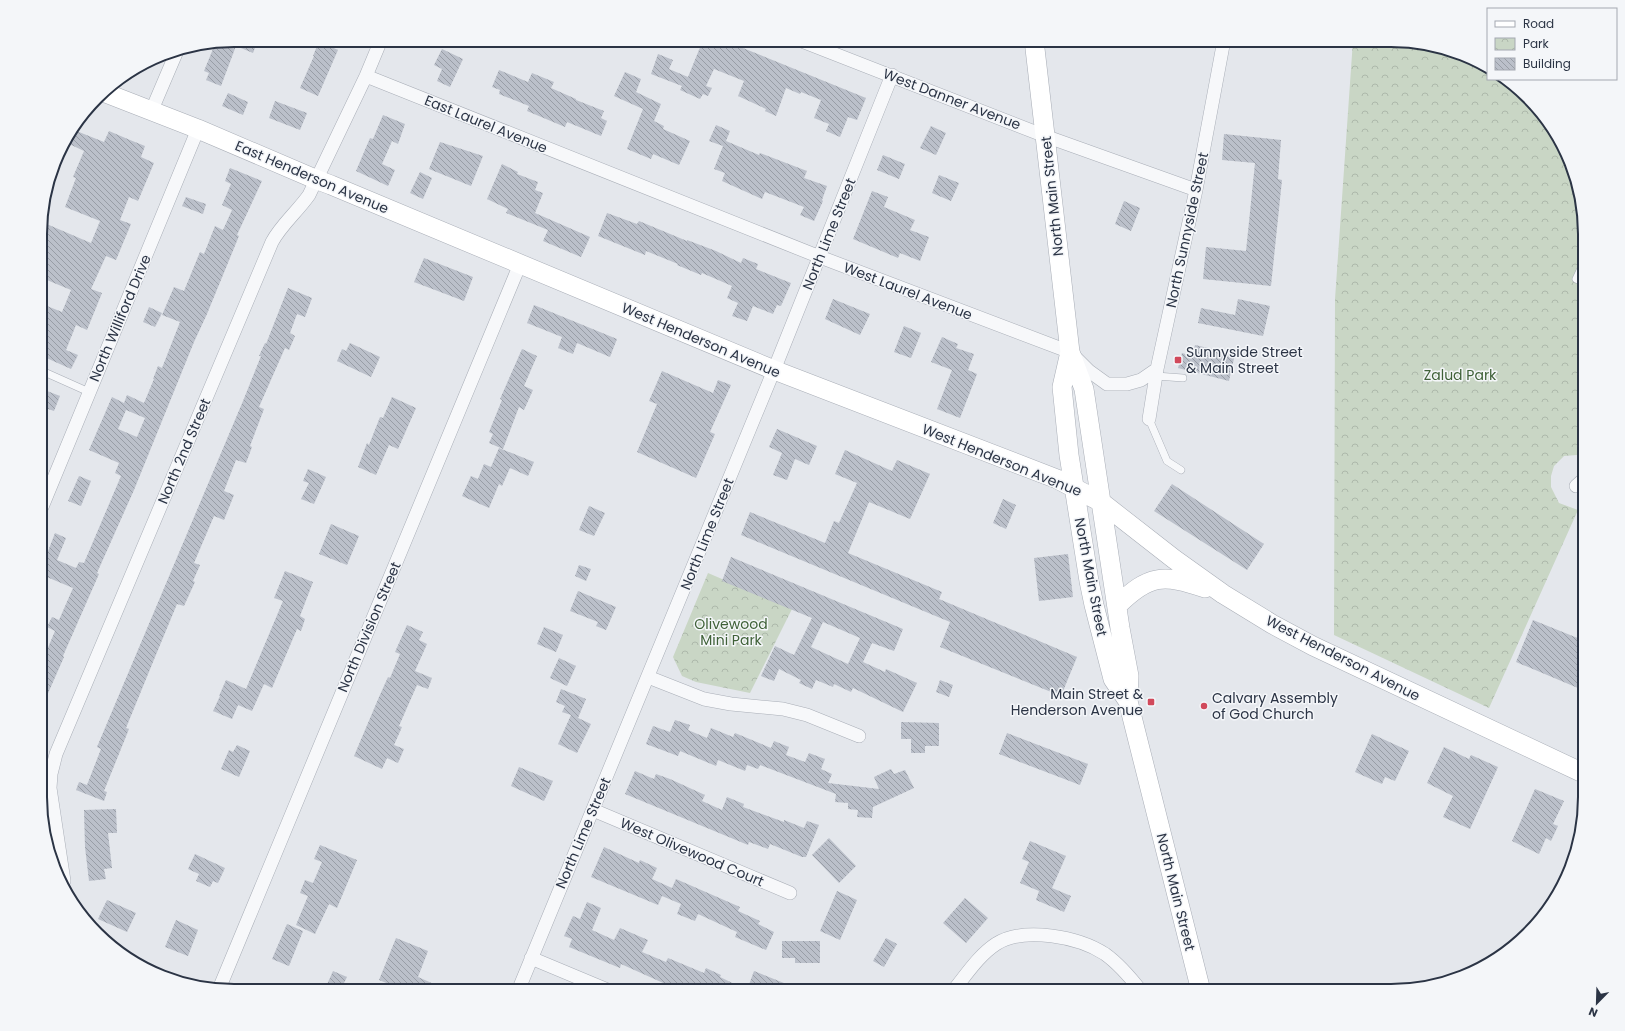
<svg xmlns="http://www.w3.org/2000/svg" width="1625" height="1031" font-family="Poppins,sans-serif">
<defs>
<pattern id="park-crowns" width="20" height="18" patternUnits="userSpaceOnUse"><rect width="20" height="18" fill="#c9d6c5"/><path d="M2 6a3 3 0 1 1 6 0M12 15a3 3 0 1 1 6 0" fill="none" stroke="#adb8ab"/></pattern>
<pattern id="building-back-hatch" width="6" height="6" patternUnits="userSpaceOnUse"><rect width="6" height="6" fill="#bbc0ca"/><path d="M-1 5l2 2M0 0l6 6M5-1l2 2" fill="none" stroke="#989da6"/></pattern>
</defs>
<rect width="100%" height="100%" fill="#e4e7ec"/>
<path fill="url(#park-crowns)" d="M1353 40H1391L1441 47 1488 68V79H1506L1528 97 1559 137 1585 222V450L1577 455 1564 456 1554 466 1551 476V487L1559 503 1578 510 1489 708 1334 635 1335 299Z
M708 573 792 609 750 693 696 682 682 676 673 657Z"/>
<path fill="url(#building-back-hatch)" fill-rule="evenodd" d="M234 40H258L253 53 236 46 221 86 206 80 209 73 204 71 215 44Z
M703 40H719L728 42 866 98 857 120 848 117 840 137 826 131 829 124 814 118 821 100 801 92 800 94 786 88 776 116 765 111 766 109 738 96 744 81 714 69 706 86 712 88 708 96 703 94 700 99 680 90 682 86 651 74 658 54 673 60 669 69 688 77Z
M319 41 338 50 318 96 300 88 314 56H313Z
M442 49 463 59 450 87 437 81 442 69 434 65Z
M499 70 528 82 532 73 554 82 551 88 576 99V100L604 111 601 118 607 121 601 136 567 122 565 127 527 111 529 106 499 94 500 90 492 87Z
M625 72 641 79 636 92 661 104 654 121 664 126 663 129 690 141 679 165 653 154 651 159 627 149 643 109 614 96Z
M228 93 248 102 243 115 222 106Z
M275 101 307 113 300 130 269 118Z
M383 115 405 124 398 144 392 141 382 164 395 170 388 186 356 171 370 138 373 139Z
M716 125 730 131 726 141 759 155 760 153 807 171 804 178 827 186 822 200 823 201 814 221 800 215 804 207 765 192 762 199 722 181 725 173 714 169 723 146 709 141Z
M931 126 946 133 936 155 920 148Z
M74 130 104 142 109 131 130 140 145 146 141 157 154 163 138 201 129 197 120 220 131 224 116 260 106 256 91 289 102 293 87 330 76 325 66 350 78 355 71 369 42 356V304L62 312 71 290 42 278V222L91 243 100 221 65 207 76 178 73 177 84 151 65 142Z
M1224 134 1281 140 1278 179 1282 180 1271 286 1203 279 1206 247 1246 251 1255 163 1222 160Z
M440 142 483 156 471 186 429 169Z
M883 155 905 164 899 179 877 170Z
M502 164 518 172 517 174 538 182 535 190 543 193 535 213 590 237 581 257 543 241 548 230 506 213 508 209 487 199Z
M230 168 262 181 237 235 239 236 207 314 194 342 134 490 97 573 99 574 63 656 64 657 42 707V662L55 631 47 627 52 617 59 620 73 588 42 575V567L55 533 66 538 57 560 76 568 79 562 84 563 121 476 115 473 119 463 89 450 112 397 124 403 127 395 144 403 154 379H153L158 366 162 368 180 322 162 315 174 287 184 291 200 252 204 254 215 226 223 230 232 210 222 205 231 184 225 181ZM126 410 145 418 137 437 118 429Z
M420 172 432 178 423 199 410 193Z
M939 175 959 183 951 201 932 193Z
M872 191 888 197 884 207 915 220 910 230 929 237 920 261 900 253 898 258 853 239Z
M186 197 206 204 203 214 182 206Z
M1124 201 1140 208 1131 231 1115 224Z
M607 213 637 224 639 221 687 241V240L716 251 741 263 743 258 758 264 756 269 791 283 781 306 777 305 773 314 753 306 747 321 732 316 738 303 727 298 732 286 702 273 701 275 677 265 678 264 646 251 645 255 598 236Z
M424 258 473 277 464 301 414 282Z
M288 288 312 298 305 317 297 314 290 333 295 336 289 350 285 348 259 407 264 409 250 446 252 447 246 463 236 460 224 491 234 495 224 520 214 516 194 563 200 565 193 581 195 582 184 606 177 604 153 662 126 728 129 729 104 791 107 792 104 801 76 790 79 782 87 785 101 749 97 747 243 401 261 356H259L265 343 266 344Z
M833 299 870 314 860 335 825 319Z
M1238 299 1270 306 1263 336 1198 323 1201 308 1235 315Z
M534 305 617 339 610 357 577 343 573 354 558 348 562 337 527 323Z
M149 307 162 313 155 327 143 322Z
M904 326 921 333 911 358 894 352Z
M942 337 958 344 956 348 974 354 968 370 977 374 960 418 937 409 952 370 931 362Z
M350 343 380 357 371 377 337 361 342 349 346 351Z
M1195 345 1235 354 1229 381 1178 368 1182 353 1192 356Z
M522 349 537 356 524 386 533 390 524 410 519 407 503 449 489 443 493 434 489 432 502 400 500 399Z
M662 371 713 393 718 380 731 385 710 432 715 434 696 478 637 452 657 404 649 401Z
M42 389 60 396 54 411 42 407Z
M392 397 416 408 398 449 389 445 376 475 358 467 367 443 369 445 380 417 383 418Z
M777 429 817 446 809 465 795 459 787 480 773 475 782 453 769 447Z
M499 448 534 462 528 476 510 468 502 486 499 484 489 508 462 496 471 476 478 479 484 464 491 467Z
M845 450 892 471 897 460 930 474 910 519 869 502 848 553 942 592 939 599 1077 657 1061 696 940 647 950 622 741 535 750 512 825 543 834 521 839 523 857 483 835 474Z
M308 469 326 477 314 504 301 499 309 483 303 481Z
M79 476 91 481 81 506 68 501Z
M1172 484 1264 544 1247 570 1154 511Z
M1003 499 1016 505 1006 529 993 523Z
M589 506 605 513 594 536 579 530Z
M331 524 359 536 347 565 319 554Z
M1068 554 1073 597 1039 601 1034 558Z
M731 557 903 629 894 651 872 643 863 662 885 672 886 669 917 683 903 712 853 688 851 692 834 684 833 687 816 680 812 689 799 683 801 680 779 669 774 681 761 676 775 646 794 655 812 618 722 581ZM823 622 860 638 848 664 811 647Z
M579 565 591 569 586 581 575 576Z
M285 571 313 582 300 616 305 619 301 631 297 629 272 688 264 684 252 711 238 705 232 719 213 711 220 696H219L226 680 246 689 283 601 274 598Z
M578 591 616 607 606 630 596 626 598 622 570 611Z
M1533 620 1585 641V691L1516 662Z
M407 625 423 632 419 640 427 644 415 671 432 678 428 689 417 685 399 726 402 727 394 745 404 749 398 763 387 758 382 769 354 756 379 697 388 677 390 678 400 654 395 652Z
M544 627 563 635 556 652 537 644Z
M559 658 576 666 567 686 550 678Z
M940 680 953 685 949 697 936 692Z
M561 689 586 699 578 718 576 717 591 724 577 753 558 744 571 715 562 712 565 706 556 702Z
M675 720 690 725 688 730 707 738 711 728 733 737 735 733 771 748 774 741 789 747 786 755 805 762 809 753 825 759 821 769 832 774 828 783 879 789 874 777 891 769 894 774 905 770 914 788 873 807 872 818 857 817 858 810 848 809V803L835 802 836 794 760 765 758 769 747 765 745 771 718 760 716 766 680 751 678 756 646 744 653 726 670 732Z
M901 722 939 723V746H925V753H911V739H901Z
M1007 733 1088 764 1080 785 999 754Z
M1372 734 1409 751 1395 781 1385 777 1382 784 1355 772Z
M237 745 250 751 239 777 221 769 229 750 233 752Z
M1444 747 1469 759 1471 755 1498 767 1470 829 1443 817 1453 796 1427 783Z
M519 767 553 781 544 801 511 786Z
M635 771 654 779 656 774 670 779 705 795 702 801 722 810 727 797 744 804 743 807 784 822V820L804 828 807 821 819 825 806 857H802L770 844 768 849 749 842 748 845 625 794Z
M1535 789 1564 801 1553 824 1558 826 1551 841 1546 838 1539 854 1512 841Z
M116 809 117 833H108L112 868 104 869 106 879 89 881 85 847 84 810Z
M829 838 856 866 839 883 812 855Z
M1030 841 1066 856 1052 888 1071 896 1064 912 1036 900 1039 891 1020 883 1029 862 1022 859Z
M320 845 357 860 337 908 329 904 315 934 296 925 308 896 300 893 305 880 313 883 322 862 314 859Z
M604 847 639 863 640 860 657 868 652 879 672 888 676 879 740 907 738 911 760 921 758 924 774 932 766 950 735 937 737 932 698 914 695 921 677 914 681 904 662 896 658 905 591 877Z
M195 854 225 868 218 883 213 881 210 887 196 881 199 874 188 869Z
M837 891 857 900 840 940 820 931Z
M965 898 988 918 966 943 943 923Z
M107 900 136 913 127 932 98 919Z
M587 902 601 908 592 930 614 940 620 928 648 940 642 952 666 962 668 958 704 973 706 968 721 975 720 977 747 990 754 971 784 983 781 991H681L621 964 620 968 569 947 572 939 564 936 573 916 580 919Z
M176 920 198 930 188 956 165 947Z
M287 924 303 931 289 966 272 959Z
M396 938 428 951 418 977 450 991H406L379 980Z
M886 938 897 944 884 967 873 961Z
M782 941H820V963H795V958H782Z
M333 971 347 977 340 991H324Z"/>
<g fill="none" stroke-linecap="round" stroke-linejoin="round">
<g stroke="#a9aeb7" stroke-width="8">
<path id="service" d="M1585 260 1576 279 1585 283
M42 371 89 392
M1156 376 1183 378
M1149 419 1167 461 1181 470"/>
</g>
<g stroke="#a9aeb7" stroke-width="14">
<path id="minor" d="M799 40 1045 136 1196 190
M366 76 820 257 1070 352 1089 371 1107 384H1127L1141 380 1157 369
M151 112 177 51
M1149 419 1157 369 1196 190 1224 40
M1576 486 1585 478
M42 507 198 129
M648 677 704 699 731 704 783 709 807 715 859 736
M593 810 790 893
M64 881 50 788 51 774 56 754 272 242C281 225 297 212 309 195L366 76 381 40
M531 958 610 991
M219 989 520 264
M518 991 774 370 892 75
M953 991C966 975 979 955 996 944 1024 926 1079 937 1105 954 1119 964 1130 977 1141 991"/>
</g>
<g stroke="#a9aeb7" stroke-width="20">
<path id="secondary" d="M1034 40 1070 352 1084 389 1120 628 1129 676 1128 701 1201 991
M103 92 198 129 315 179 331 185 774 370 1057 479 1101 502 1174 559 1223 594 1272 624 1313 646 1585 774
M1070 352 1062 387 1069 455 1089 581 1094 605 1113 679 1128 701
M1117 606C1149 574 1163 574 1205 588"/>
</g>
<use href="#service" stroke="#f7f8fa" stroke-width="7"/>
<use href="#minor" stroke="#f7f8fa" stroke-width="13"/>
<use href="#secondary" stroke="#fff" stroke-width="19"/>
</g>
<g fill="#d1495b" stroke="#f4f6f9" stroke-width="1.5">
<rect x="1174" y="356" width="8" height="8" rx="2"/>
<rect x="1147" y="698" width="8" height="8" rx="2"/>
<circle cx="1204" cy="706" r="4"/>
</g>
<g text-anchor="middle" stroke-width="3" stroke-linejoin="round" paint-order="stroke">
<g font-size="14" fill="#2b3445" stroke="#f4f6f9">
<text transform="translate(952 99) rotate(21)" y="5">West Danner Avenue</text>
<text transform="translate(486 124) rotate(22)" y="5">East Laurel Avenue</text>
<text transform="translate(312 177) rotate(23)" y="5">East Henderson Avenue</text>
<text transform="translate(1052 196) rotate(-96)" y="5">North Main Street</text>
<text transform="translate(1187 230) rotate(-78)" y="5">North Sunnyside Street</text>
<text transform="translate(829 234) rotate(-68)" y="5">North Lime Street</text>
<text transform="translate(908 291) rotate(21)" y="5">West Laurel Avenue</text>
<text transform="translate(120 318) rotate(-67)" y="5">North Williford Drive</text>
<text transform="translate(701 340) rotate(23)" y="5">West Henderson Avenue</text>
<text transform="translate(184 451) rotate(-67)" y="5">North 2nd Street</text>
<text transform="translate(1002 460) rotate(22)" y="5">West Henderson Avenue</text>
<text transform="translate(707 534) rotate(-68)" y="5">North Lime Street</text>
<text transform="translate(1091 577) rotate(79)" y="5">North Main Street</text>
<text transform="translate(369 627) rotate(-67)" y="5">North Division Street</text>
<text transform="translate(1343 658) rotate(27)" y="5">West Henderson Avenue</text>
<text transform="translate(583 833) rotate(-67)" y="5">North Lime Street</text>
<text transform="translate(692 852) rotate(23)" y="5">West Olivewood Court</text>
<text transform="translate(1176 892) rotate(76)" y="5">North Main Street</text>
</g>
<g font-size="14" fill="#2b3445" stroke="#f4f6f9" text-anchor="start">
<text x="1186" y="357">Sunnyside Street<tspan x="1186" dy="16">&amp; Main Street</tspan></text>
<text x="1143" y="699" text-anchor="end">Main Street &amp;<tspan x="1143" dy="16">Henderson Avenue</tspan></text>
<text x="1212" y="703">Calvary Assembly<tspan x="1212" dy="16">of God Church</tspan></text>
</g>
<g font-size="14" fill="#3f6138" stroke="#f4f6f9">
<text x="1460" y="380">Zalud Park</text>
<text x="731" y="629">Olivewood<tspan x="731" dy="16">Mini Park</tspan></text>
</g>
</g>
<path d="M0 0H1625V1031H0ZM234 47H1391A187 187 0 0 1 1578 234V797A187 187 0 0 1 1391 984H234A187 187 0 0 1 47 797V234A187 187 0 0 1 234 47Z" fill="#f4f6f9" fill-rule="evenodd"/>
<path fill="none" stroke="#2b3445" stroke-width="2" d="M234 47H1391A187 187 0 0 1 1578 234V797A187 187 0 0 1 1391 984H234A187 187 0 0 1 47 797V234A187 187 0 0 1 234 47Z"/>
<rect x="1487" y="8" width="130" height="72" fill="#f4f6f9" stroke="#a4a8b1"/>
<rect x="1495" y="21" width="20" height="6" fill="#ffffff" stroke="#a4a8b1"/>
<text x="1523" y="28" font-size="12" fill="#2b3445">Road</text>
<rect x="1495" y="38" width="20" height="12" fill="url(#park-crowns)" stroke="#a4a8b1"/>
<text x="1523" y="48" font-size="12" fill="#2b3445">Park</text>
<rect x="1495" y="58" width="20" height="12" fill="url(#building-back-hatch)" stroke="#a4a8b1"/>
<text x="1523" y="68" font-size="12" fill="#2b3445">Building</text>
<g transform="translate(1597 1003) rotate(203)" stroke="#f4f6f9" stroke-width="3" paint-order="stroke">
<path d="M0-3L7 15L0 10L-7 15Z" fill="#2b3445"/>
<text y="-6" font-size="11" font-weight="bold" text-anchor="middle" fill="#2b3445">N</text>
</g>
</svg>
